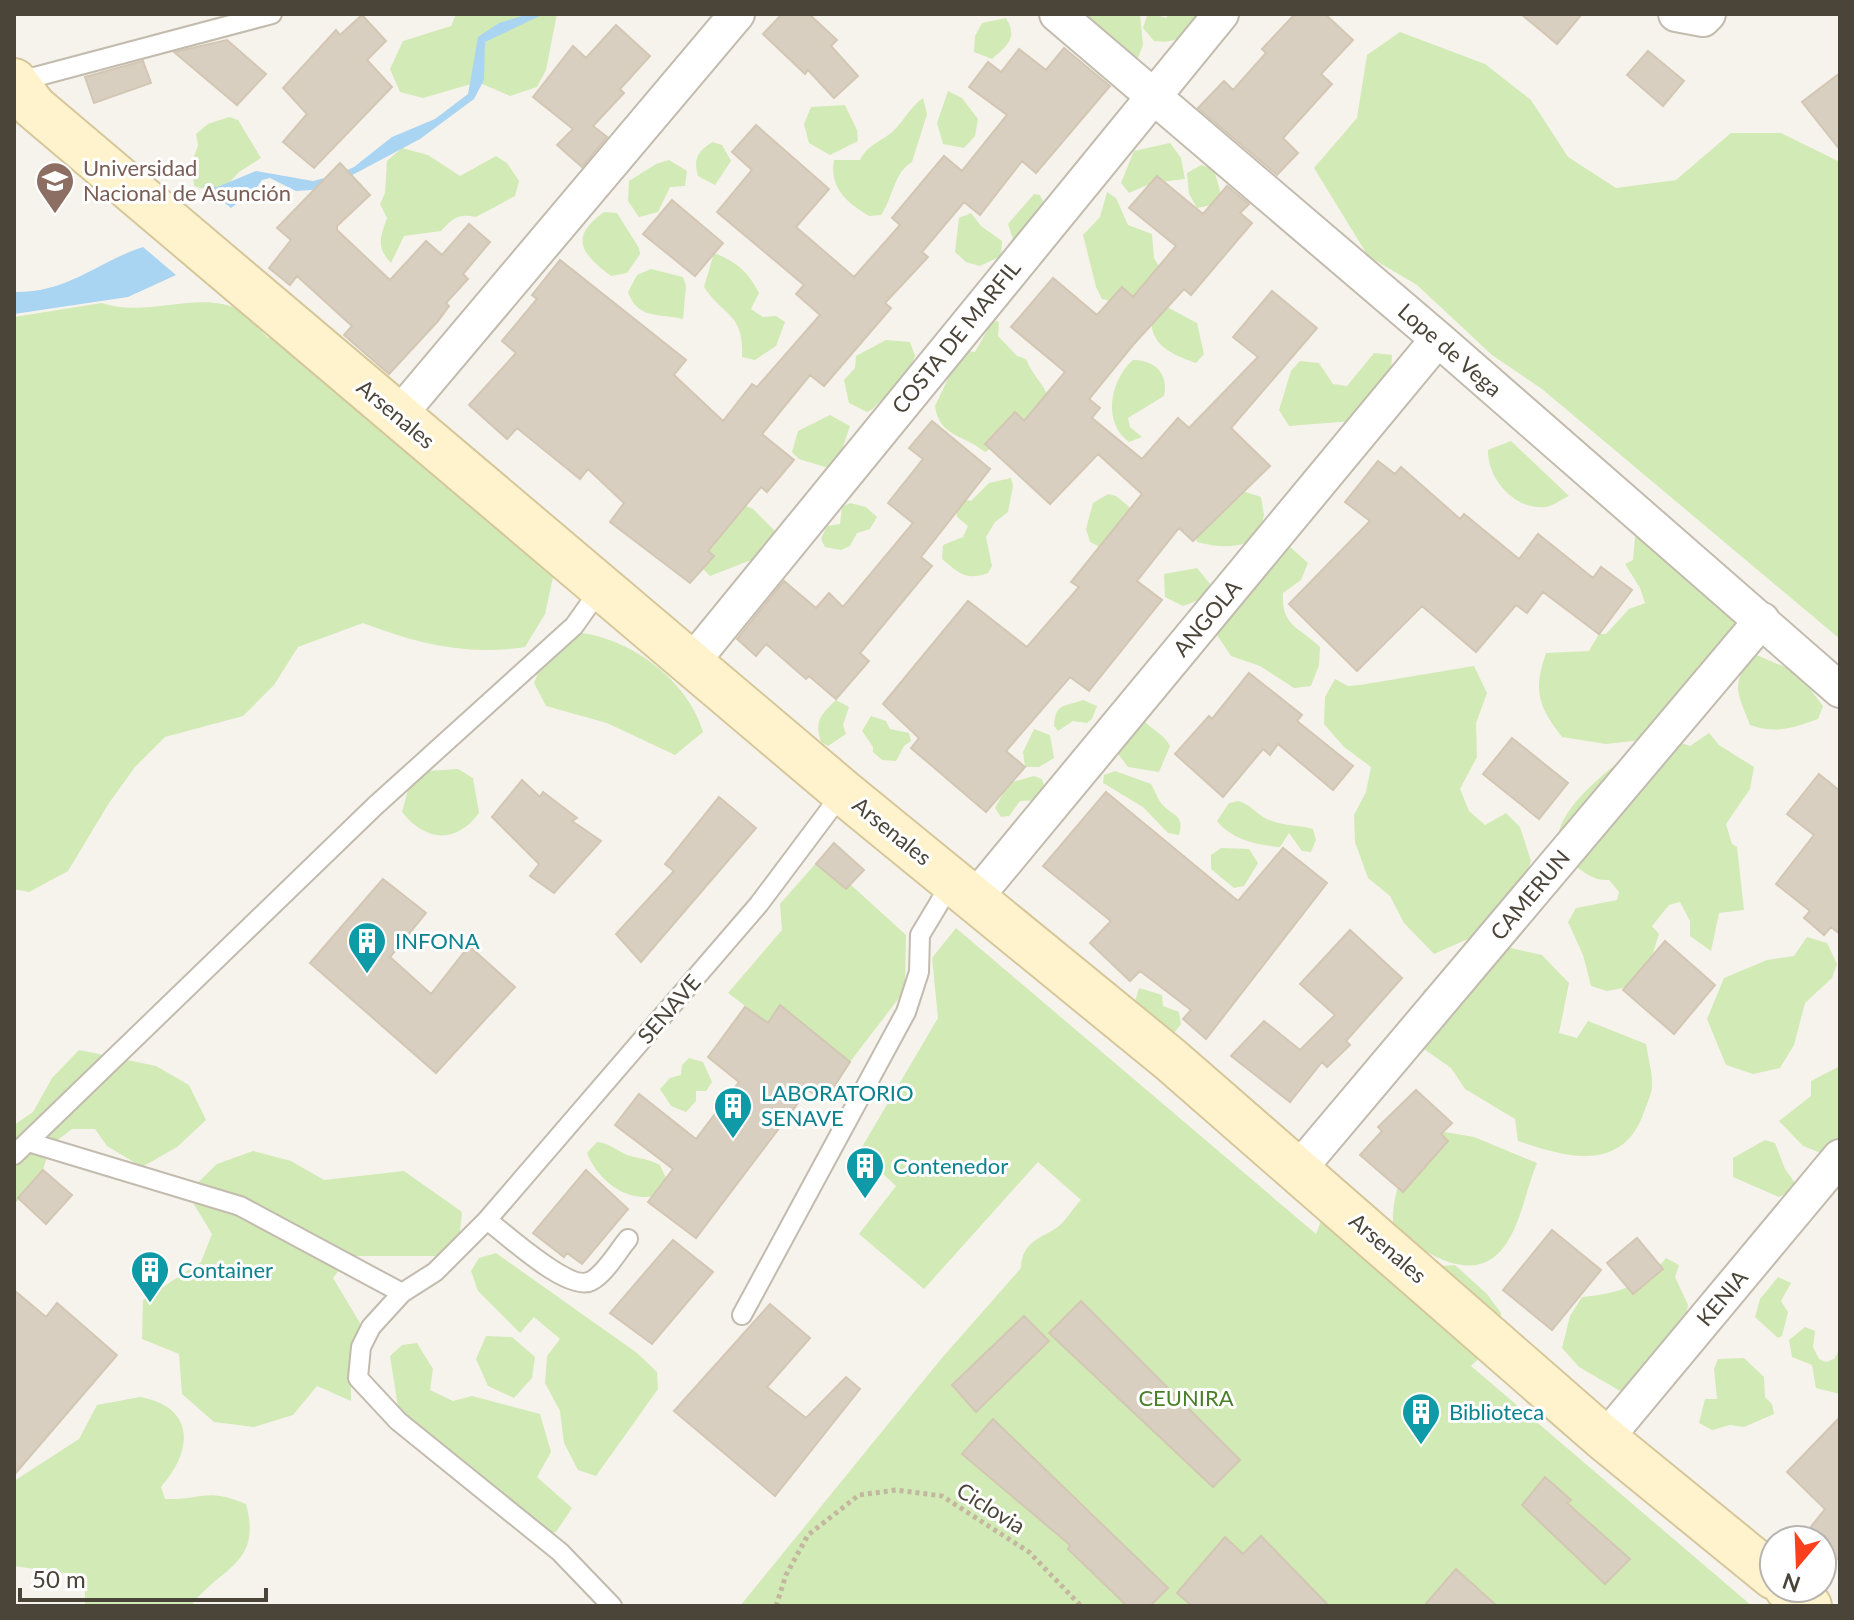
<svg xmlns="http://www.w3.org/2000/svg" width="1854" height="1620" font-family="Lato,sans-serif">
<rect width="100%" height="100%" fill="#f6f3ec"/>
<path fill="#d2eab5" d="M456 14H557L546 70 537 87 510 96 478 82 423 98 400 92 390 69 403 41 451 26Z
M1086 14H1140L1143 45 1135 66 1088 27Z
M1153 14 1166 18 1169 14H1201C1180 30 1186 45 1154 41L1143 28 1147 16Z
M1006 18C1018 38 1008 45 992 59L974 52 975 36 982 23Z
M1400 32 1485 64 1531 100 1568 157 1616 188 1676 180 1731 133H1781L1840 162V639L1542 389 1492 355 1417 285 1368 256 1314 168 1357 118 1367 55Z
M948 91 962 98 978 119 975 136 964 148 943 144 937 123Z
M923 98 927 114 912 162C894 172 893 198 881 215L869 216C847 203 829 188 834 160H860C868 145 878 143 891 133 903 123 909 108 923 98Z
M845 105 857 130 858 141 830 155 809 143 804 124 811 107Z
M229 117 238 120 261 158 239 172 219 194 194 186 192 163 198 145 196 134 208 124Z
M712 142 722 145 731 161 715 185 698 176C693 158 698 152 712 142Z
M1170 143 1181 158 1185 179 1152 183 1129 193 1121 183 1134 151Z
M402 148 428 155 460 176 496 156 507 163 519 181 515 196 476 217C458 213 453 218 441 231L404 236 391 263C376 247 380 238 387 218L380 204 385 193 387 161Z
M669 160 687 171 685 186 670 187 658 212 639 217 628 201 629 181 656 164Z
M1201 165 1214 169 1220 191 1217 204 1197 208 1189 194 1187 173Z
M1107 192 1116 198 1128 225 1152 234 1154 258 1164 275V283L1123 304 1102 299 1096 287 1083 235 1100 217Z
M1034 194 1040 195 1045 206 1013 239 1008 224Z
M604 212 617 213 639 248 640 254 627 273 611 276C582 254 568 238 604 212Z
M971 213 981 226 1002 241 1001 256 980 266 966 262 955 252 959 218Z
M714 253C736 261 749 273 759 293L751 309 763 317 776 316 785 322 776 346 755 360 742 357C744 313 725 318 704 287Z
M651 269 683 277 686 286 683 319C659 313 638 320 628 292L637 275Z
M102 303C145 318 197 291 235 308 247 313 258 329 268 338L308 337 352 347 554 573 545 614 525 647C467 656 418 644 363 623L298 647 274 685 243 716 165 737 135 767 109 803 68 871 29 892 14 889V317Z
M1165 306 1197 323 1204 354 1196 363C1171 354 1149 345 1151 315Z
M993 320 999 322 998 336 1017 356 1026 359C1035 381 1047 384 1053 411L985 452C965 435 939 437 935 406L957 360 968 351 975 352Z
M886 340 910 342 915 356 905 383C884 391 877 409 867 412L849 403 844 380 855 368 856 356Z
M1374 353 1392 355 1391 371 1352 421 1289 426 1279 410 1291 371 1300 361 1319 363 1333 384 1347 386Z
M1133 360C1155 360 1169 374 1164 396L1128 418 1130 427 1142 437 1129 442C1102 423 1110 380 1133 360Z
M830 415 850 426 835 470 799 459 792 452 798 431Z
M1511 441 1569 496C1562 499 1553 506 1546 507 1515 511 1487 478 1488 450Z
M1011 478 1013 486 1008 512 995 522 986 537 992 566 988 573C965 581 959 573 942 559L943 545 963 537 968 526 957 517 955 502 958 498 971 501 989 483Z
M1227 486 1261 497 1264 515 1259 537C1237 549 1221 548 1197 542L1195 527Z
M716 493 753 509 778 534 774 551 710 576 693 559Z
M1108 494 1116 496 1133 510 1100 547 1090 542 1086 529 1093 503Z
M850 503 866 507 877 517 870 529 857 533 850 546 841 550 825 547 821 539 827 526 840 524 842 507Z
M1635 537 1668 539 1748 603 1735 636 1653 739 1606 744 1562 737C1538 706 1533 691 1546 653L1589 651 1599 634H1606L1629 609 1645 603 1640 588 1625 564 1633 560Z
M1288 545 1308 563 1301 580 1283 593C1281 627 1300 627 1320 647L1319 665 1311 686 1294 688 1260 666 1231 656 1206 619Z
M1197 568 1210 584 1204 598 1183 606 1165 597 1164 574Z
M582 633C633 640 689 682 703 732L675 755 607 723 546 706 534 683 551 640Z
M1754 654 1797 672 1823 706 1818 719C1793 728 1775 734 1750 725 1737 692 1730 683 1754 654Z
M1474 666 1487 693 1476 723 1477 757 1460 789 1469 811 1485 825 1506 813 1520 827 1531 861 1515 904 1497 926 1434 954 1404 923 1390 896 1368 878 1355 842 1354 815 1366 792 1371 767 1344 747 1324 724 1325 697 1335 679 1348 686 1360 685Z
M836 700 849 707 843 725 846 734 828 746 821 742C814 721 821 714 836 700Z
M1083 700 1097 706 1092 719 1087 723 1073 721 1058 731 1054 726C1055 703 1064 707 1083 700Z
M1140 715C1149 730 1162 731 1170 746L1159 772 1128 767 1115 750Z
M871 716 886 721 890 729 909 733 911 741 904 746 896 761 882 760 873 752V747L862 731Z
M1034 729 1050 735 1054 758 1039 767H1025L1023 752Z
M1709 733 1719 745 1754 767 1750 789 1726 824 1732 844 1737 847 1744 910 1719 913 1711 951 1690 936V921L1680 902 1669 905 1652 926 1659 934 1653 953 1628 987 1607 991 1591 986 1583 955 1568 922 1576 908 1617 900 1619 892 1609 880C1595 881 1586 874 1575 866 1526 836 1595 781 1621 760L1634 766 1669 739 1690 746Z
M458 769 473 778 479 813C456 844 426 842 402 812L413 772Z
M1115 771 1151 784C1154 789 1157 797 1161 803 1172 817 1185 813 1179 835L1168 833 1143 807 1103 783 1104 775Z
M1034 776 1042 779 1045 789 1040 800 1020 801 1009 816 1001 817 995 808 1009 783Z
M1238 801C1253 805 1258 817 1272 821 1285 826 1300 825 1313 829L1316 840 1311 852 1302 851 1289 833 1280 847C1258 845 1232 840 1217 821L1229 803Z
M1221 848 1249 849 1258 863 1244 886 1234 888 1211 869V855Z
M816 863 846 889 850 884 906 935 905 990 850 1062 781 1006 768 1023 728 993 782 930 780 904Z
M956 928 1316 1234 1326 1209 1442 1266 1455 1265 1487 1294 1501 1313C1496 1344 1492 1346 1471 1366L1752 1606H740L941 1359 1021 1268C1022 1243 1038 1239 1055 1229 1065 1223 1073 1208 1081 1200L1038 1162 924 1289 859 1234 896 1186 859 1152 938 1018 932 958Z
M1807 937 1827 943 1837 964 1832 978 1805 1003 1794 1045 1780 1068 1753 1074 1726 1065 1707 1019 1724 978 1767 960 1794 956Z
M1511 948 1542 955 1569 983 1559 1033 1577 1038 1588 1021 1646 1044C1648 1058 1653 1074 1652 1088 1651 1095 1647 1104 1644 1112 1623 1173 1567 1158 1518 1141L1515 1119 1465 1089 1451 1068 1424 1049 1410 1024 1424 990 1485 954Z
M1139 988 1162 995 1163 1006 1179 1012 1181 1024 1174 1033 1134 1005Z
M79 1050 156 1066 189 1085 206 1120 177 1147 142 1167 107 1146 95 1129H72L50 1146 43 1170 14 1205V1125L33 1112 52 1078Z
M689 1058 703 1062 712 1082 706 1091H696V1101L686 1112 671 1106 660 1089 670 1078 681 1075 682 1065Z
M1840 1066V1151L1829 1156 1803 1146 1779 1121 1811 1096V1081Z
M1433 1130 1474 1137 1537 1163C1527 1187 1522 1217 1509 1239 1480 1291 1426 1255 1393 1228 1392 1182 1407 1166 1433 1130Z
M1765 1140 1775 1143 1785 1169 1798 1187 1779 1197 1733 1177V1158Z
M597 1142C612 1143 621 1155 634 1157 644 1159 650 1160 660 1165L666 1178 661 1194C630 1205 599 1183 587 1153Z
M253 1151 291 1161 324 1180 404 1171 462 1212 459 1241 436 1256H350L333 1278 366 1333 351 1369V1401L317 1386 293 1415 254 1427 214 1422 182 1394 179 1354 142 1339 143 1300 201 1262 212 1234 187 1193 217 1164Z
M496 1253 637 1353 657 1372 658 1389 596 1476 578 1470 564 1443 560 1411 545 1383 547 1356 560 1339 534 1317 520 1333 478 1291 471 1271 479 1258Z
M1666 1258 1679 1265 1675 1277 1688 1305 1685 1320 1639 1384 1622 1392 1579 1367 1562 1348 1570 1316 1582 1297C1616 1294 1644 1286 1666 1258Z
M1778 1277 1791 1283 1781 1301 1788 1312 1782 1336 1778 1338 1755 1317 1760 1299Z
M1805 1327 1815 1331 1813 1347 1819 1359 1826 1362 1834 1359 1840 1349V1394L1816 1388 1812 1365 1792 1357 1789 1340Z
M486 1336 512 1337 535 1357 532 1378 514 1398 488 1386 476 1359Z
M417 1343 433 1369 430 1390 453 1401 472 1396 540 1414 551 1452 537 1477 572 1508 556 1532 541 1534 424 1437 398 1407 390 1356 402 1345Z
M1744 1358 1764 1377 1765 1397 1772 1404 1774 1414 1744 1427 1730 1425 1712 1430 1699 1423 1705 1399H1717L1714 1369 1718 1359Z
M140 1397C196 1407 193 1451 161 1487L165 1499C203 1500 205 1487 246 1504 263 1565 219 1567 191 1606H85V1586L69 1574 14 1566V1481L79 1439 97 1405Z"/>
<path fill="#a9d4f2" d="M529 14H544L485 42 484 80 474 99 420 139 326 189 296 191 270 178 262 180 255 190 231 208 202 185 217 187 256 171 313 181 336 175 354 167 392 137 435 119 468 94 478 37 499 23Z
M143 247 176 275 128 297 14 314V292C68 293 95 263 143 247Z"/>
<path fill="#d8cfc1" stroke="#d3c7b4" stroke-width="2" d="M782 14H809L837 40 831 46 858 76 834 98 808 70 805 74 763 34Z
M1295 14H1325L1353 40 1321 74 1332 84 1283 138 1298 153 1277 175 1198 108 1224 81 1233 90 1266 53 1262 49Z
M1521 14H1582L1557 44Z
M362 15 386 41 367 60 392 87 314 168 283 142 307 114 283 88 336 30 340 35Z
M616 25 650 56 620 89 624 93 593 126 607 137 582 167 557 145 573 129 533 97 573 46 586 58Z
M227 40 266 74 237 105 174 52Z
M1064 48 1110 86 1036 173 1022 161 980 215 964 202 922 252 928 257 885 303 891 308 824 386 810 375 762 434 794 460 767 492 761 487 708 551 714 556 690 583 610 522 624 503 588 469 580 479 517 428 507 439 469 405 516 353 502 341 537 299 532 295 560 260 686 360 674 375 723 421 752 384 757 387 820 315 796 294 804 285 717 212 752 170 732 152 756 125 829 189 796 227 854 277 900 225 892 218 944 156 962 171 1007 115 969 87 988 62 1001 72 1019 49 1046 70Z
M1648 51 1684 81 1663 106 1627 75Z
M143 61 151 83 94 103 85 77Z
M1840 73V150L1802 102Z
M340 163 370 195 337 226V230L390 280 426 241 442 255 469 224 490 242 463 274 468 279 446 303 449 306 438 321 389 374 344 335 352 326 297 276 290 285 269 268 291 240 277 228Z
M1157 176 1203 214 1227 186 1249 204 1240 213 1252 223 1191 295 1184 289 1133 345 1089 399 1100 408 1092 418 1142 459 1178 418 1189 428 1258 357 1233 337 1272 291 1317 328 1231 428 1270 466 1193 541 1179 528 1137 581 1162 600 1089 691 1070 677 1006 751 1025 767 986 812 911 748 919 738 883 704 968 601 1027 647 1079 587 1071 582 1142 494 1098 454 1050 504 985 444 1015 412 1024 421 1065 372 1011 327 1053 278 1097 315 1122 287 1133 297 1176 246 1129 208Z
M672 200 723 243 695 276 643 234Z
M932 421 990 469 921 557 932 566 860 653 869 661 836 699 809 676 806 679 766 644 756 656 737 639 784 581 816 608 829 593 843 607 913 523 888 503 923 459 909 448Z
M1378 461 1395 474 1401 467 1460 519 1464 514 1519 559 1538 534 1593 578 1601 567 1632 590 1599 634 1543 592 1527 613 1516 605 1476 652 1422 606 1357 671 1289 604 1370 521 1345 502Z
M1249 673 1302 715 1297 721 1353 766 1333 790 1278 744 1270 755 1263 749 1223 797 1175 754 1209 716 1212 719Z
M1512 738 1568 783 1539 819 1483 774Z
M1819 774 1840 791V934L1831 927 1824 935 1804 918 1810 911 1776 884 1814 835 1787 814Z
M522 780 540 797 543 792 577 818 572 821 601 841 554 893 530 876 539 864 492 817Z
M1106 792 1238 901 1283 848 1327 883 1206 1039 1183 1019 1191 1010 1140 971 1130 981 1090 943 1111 921 1043 866Z
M719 797 756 828 641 962 616 934 674 871 665 864Z
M834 843 864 870 846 889 816 864Z
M383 879 426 913 390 957 431 994 469 946 515 987 436 1073 310 963Z
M1350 930 1402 978 1346 1041 1350 1045 1327 1067 1322 1062 1290 1102 1231 1056 1264 1021 1300 1050 1335 1015 1300 984Z
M1665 941 1715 985 1674 1034 1623 990Z
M780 1005 850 1062 824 1102 808 1090 696 1238 648 1202 673 1169 615 1125 639 1094 696 1139 739 1082 708 1057 745 1007 768 1023Z
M1416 1090 1452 1123 1441 1134 1448 1141 1403 1192 1360 1155 1382 1131 1378 1127Z
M43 1170 72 1195 46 1224 18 1198Z
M586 1170 628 1209 582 1264 567 1253 564 1257 533 1233Z
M1552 1230 1601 1270 1552 1330 1503 1290Z
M1637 1238 1663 1269 1633 1294 1607 1263Z
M673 1240 713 1272 652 1344 610 1313Z
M14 1290 46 1317 57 1303 117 1355 14 1475Z
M1081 1301 1240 1460 1213 1487 1049 1333Z
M770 1304 810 1338 767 1387 806 1418 846 1377 860 1389 775 1496 674 1411Z
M1024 1316 1049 1341 976 1412 952 1385Z
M1840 1417V1561L1822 1546V1540H1814L1806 1533 1825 1509 1787 1472Z
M993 1419 1168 1588 1150 1606H1127L1068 1549 1070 1545 962 1454Z
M1545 1477 1571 1500 1567 1503 1630 1559 1605 1584 1522 1505Z
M1261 1536 1329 1606H1192L1177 1593 1225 1537 1243 1554Z
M1456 1569 1497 1606H1424Z"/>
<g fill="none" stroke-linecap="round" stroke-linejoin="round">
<g stroke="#c2bbae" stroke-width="22">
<path id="lane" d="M16 82 272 14
M28 1142 240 1206 402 1293
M14 1155 375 806 574 626 601 588
M487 1220C506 1234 569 1293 591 1281 605 1274 618 1251 628 1239
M742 1315 906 1012 919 972 920 935 953 880
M612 1606 560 1552 398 1421 358 1378 361 1347 371 1327 402 1293 435 1272 487 1220 759 904 843 792"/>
</g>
<g stroke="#c2bbae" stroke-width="38">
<path id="street" d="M1057 14 1438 339 1840 690
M1676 14 1703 19 1708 14
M398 416 737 14
M692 662 1221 14
M975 898 1438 339
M1298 1170 1762 620
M1605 1439 1840 1157"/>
</g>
<g stroke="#d6c79b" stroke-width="48">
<path id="secondary" d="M14 81 34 107 843 792 1171 1060 1605 1439 1774 1577
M1787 1588 1809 1606"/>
</g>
<path stroke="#c4b79f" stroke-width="5" stroke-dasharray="4 4" stroke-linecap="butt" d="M776 1606 786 1575 808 1535 859 1495 896 1490 942 1496 1029 1552 1081 1606"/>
<use href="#lane" stroke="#fff" stroke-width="18"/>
<use href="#street" stroke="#fff" stroke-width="34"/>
<use href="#secondary" stroke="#fff3cd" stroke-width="44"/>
</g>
<defs>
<g id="university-pin" transform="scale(2)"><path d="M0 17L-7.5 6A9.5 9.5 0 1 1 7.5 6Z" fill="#8d6e63" stroke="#fff"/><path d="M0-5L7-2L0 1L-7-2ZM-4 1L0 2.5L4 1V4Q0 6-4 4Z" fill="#fff"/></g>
<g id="building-pin" transform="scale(2)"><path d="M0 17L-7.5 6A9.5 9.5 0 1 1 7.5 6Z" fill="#0f9aa8" stroke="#fff"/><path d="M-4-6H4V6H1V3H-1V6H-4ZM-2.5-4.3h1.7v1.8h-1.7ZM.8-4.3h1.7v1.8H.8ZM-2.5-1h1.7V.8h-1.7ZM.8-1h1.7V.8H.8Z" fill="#fff"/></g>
</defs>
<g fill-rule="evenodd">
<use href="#university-pin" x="55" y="181"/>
<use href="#building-pin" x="367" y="941"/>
<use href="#building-pin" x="733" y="1106"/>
<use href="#building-pin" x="865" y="1166"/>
<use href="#building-pin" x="150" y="1270"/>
<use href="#building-pin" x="1421" y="1412"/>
</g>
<g text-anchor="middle" stroke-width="6" stroke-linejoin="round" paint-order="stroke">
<g font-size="22" fill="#785e54" stroke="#fff" text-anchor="start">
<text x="83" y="176">Universidad<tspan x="83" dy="25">Nacional de Asunción</tspan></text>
</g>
<g font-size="22" fill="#4b4439" stroke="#fff">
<text transform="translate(956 337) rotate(-51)" y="8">COSTA DE MARFIL</text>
<text transform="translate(1450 350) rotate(41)" y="8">Lope de Vega</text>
<text transform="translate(396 414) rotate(40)" y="8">Arsenales</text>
<text transform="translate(1207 618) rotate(-50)" y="8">ANGOLA</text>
<text transform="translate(892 831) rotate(39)" y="8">Arsenales</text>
<text transform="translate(1530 895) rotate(-50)" y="8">CAMERUN</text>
<text transform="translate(669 1009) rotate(-49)" y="8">SENAVE</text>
<text transform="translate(1388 1248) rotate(41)" y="8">Arsenales</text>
<text transform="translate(1722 1298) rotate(-50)" y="8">KENIA</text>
<text transform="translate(991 1508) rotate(32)" y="8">Ciclovia</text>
</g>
<g font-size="22" fill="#0d838f" stroke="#fff" text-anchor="start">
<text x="395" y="949">INFONA</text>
<text x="761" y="1101">LABORATORIO<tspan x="761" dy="25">SENAVE</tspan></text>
<text x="893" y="1174">Contenedor</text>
<text x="178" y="1278">Container</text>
<text x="1449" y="1420">Biblioteca</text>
</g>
<g font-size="22" fill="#4a7f2a" stroke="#fff">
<text x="1186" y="1406">CEUNIRA</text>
</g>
</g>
<rect width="1854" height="1620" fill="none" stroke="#4b4439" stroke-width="32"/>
<g transform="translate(1798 1564) rotate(199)"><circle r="38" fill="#ffffff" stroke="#b7b4b0" stroke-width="2"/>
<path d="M0-6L14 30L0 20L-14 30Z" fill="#fc3f1d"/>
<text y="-12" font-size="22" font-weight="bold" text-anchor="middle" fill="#4b4439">N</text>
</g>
<path d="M20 1588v12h246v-12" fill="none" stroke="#4b4439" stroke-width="4"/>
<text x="32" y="1588" font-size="24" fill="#4b4439" stroke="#ffffff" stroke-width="6" paint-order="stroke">50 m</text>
</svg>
